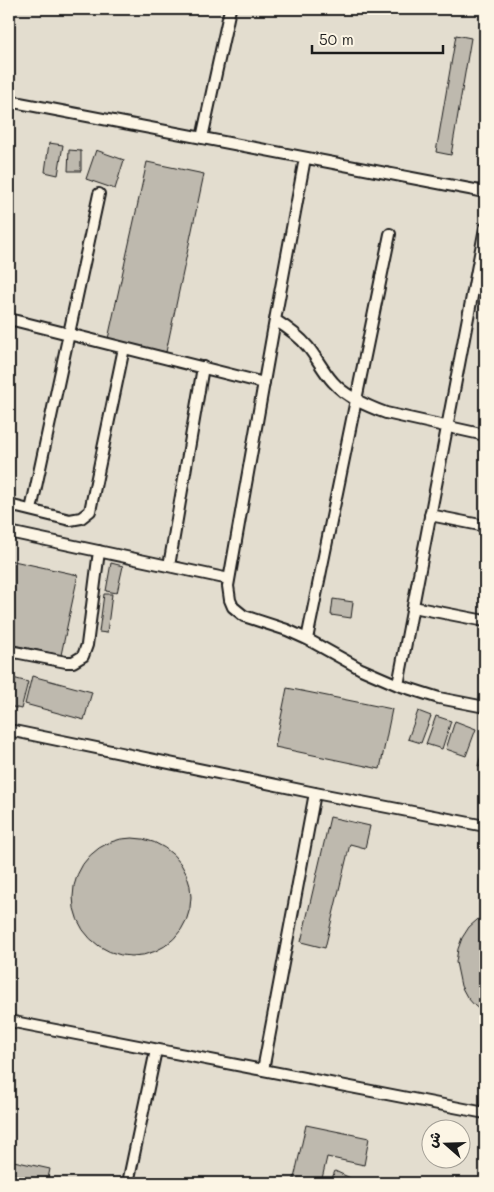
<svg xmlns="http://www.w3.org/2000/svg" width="494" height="1192" font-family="Mali,'Playpen Sans Arabic',sans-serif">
<rect width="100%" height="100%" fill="#f3ecdd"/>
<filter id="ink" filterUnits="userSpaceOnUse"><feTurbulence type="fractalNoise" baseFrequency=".02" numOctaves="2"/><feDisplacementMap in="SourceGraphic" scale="10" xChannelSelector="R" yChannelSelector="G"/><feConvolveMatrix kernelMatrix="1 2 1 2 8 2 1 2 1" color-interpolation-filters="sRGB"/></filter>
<g filter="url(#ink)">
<path fill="#e3ddcf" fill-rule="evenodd" d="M9 9H485V1183H9ZM432 1130H462V1160H432Z"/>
<path fill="#beb9ae" stroke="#1c1c1c" d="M456 35 471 38 451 155 436 152Z
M49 143 63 145 58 175 45 172Z
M69 150 81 151V171H68Z
M96 150 124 160 115 189 86 179Z
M147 162 204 174 166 352 108 339Z
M9 560 78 575 61 655 9 644Z
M111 563 123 566 117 593 106 591Z
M104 594H112L107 633 99 632Z
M333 599 353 602 351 618 331 615Z
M32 676 92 692 84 720 25 704Z
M9 677 28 682 21 709 9 706Z
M287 688 392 709 380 769 275 747Z
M418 711 431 716 421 743 408 739Z
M436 716 451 721 442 749 426 744Z
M455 721 476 729 466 756 446 749Z
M483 748H485V767L478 766Z
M330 817 370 826 365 848 350 844 325 948 301 942Z
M73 897a59 59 0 1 1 118 0a59 59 0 1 1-118 0Z
M485 913V1014L475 1006 467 997 461 986 456 962 458 949 462 938 469 927Z
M306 1125 369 1138 364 1165 327 1157 321 1183H293Z
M9 1160 50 1169 47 1183H9Z
M335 1171 359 1182 358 1183H330Z"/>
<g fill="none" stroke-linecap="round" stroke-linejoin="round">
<g stroke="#1c1c1c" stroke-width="14">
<path id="lane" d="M9 101 485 192
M202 138 230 9
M9 319 264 383
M275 320 305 158
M485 435 386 413C367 406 346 397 333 382 323 371 317 358 308 347 299 336 288 328 275 320L228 586 230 600 233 607 244 616 287 630 307 639 361 669 398 685 439 698 485 707
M9 505 70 520 81 518 90 511 124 348
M31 510 99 194
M430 515 485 526
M9 532 229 579
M169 566 203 367
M413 607 485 621
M307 639 390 234
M9 651 66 662H73L83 656 87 645 99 551
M398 685 485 228
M9 730 315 793 485 826
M9 1021 485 1113
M263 1070 315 793
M128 1183 156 1050"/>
</g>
<use href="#lane" stroke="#fcf5e5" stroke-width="10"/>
</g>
</g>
<rect width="494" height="1192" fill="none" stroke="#fcf5e5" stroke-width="30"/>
<rect x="15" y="15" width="464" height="1162" fill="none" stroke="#1c1c1c" stroke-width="2" filter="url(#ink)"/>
<g transform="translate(446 1144) rotate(290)"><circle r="24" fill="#fcf5e5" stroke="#a29e95"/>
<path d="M0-4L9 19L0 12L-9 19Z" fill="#1c1c1c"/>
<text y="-8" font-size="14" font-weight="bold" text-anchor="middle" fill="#1c1c1c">ش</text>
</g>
<path d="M312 45v8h131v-8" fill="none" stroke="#1c1c1c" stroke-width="2.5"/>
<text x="319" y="45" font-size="15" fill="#1c1c1c" stroke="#fcf5e5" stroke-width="4" paint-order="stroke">50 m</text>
</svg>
